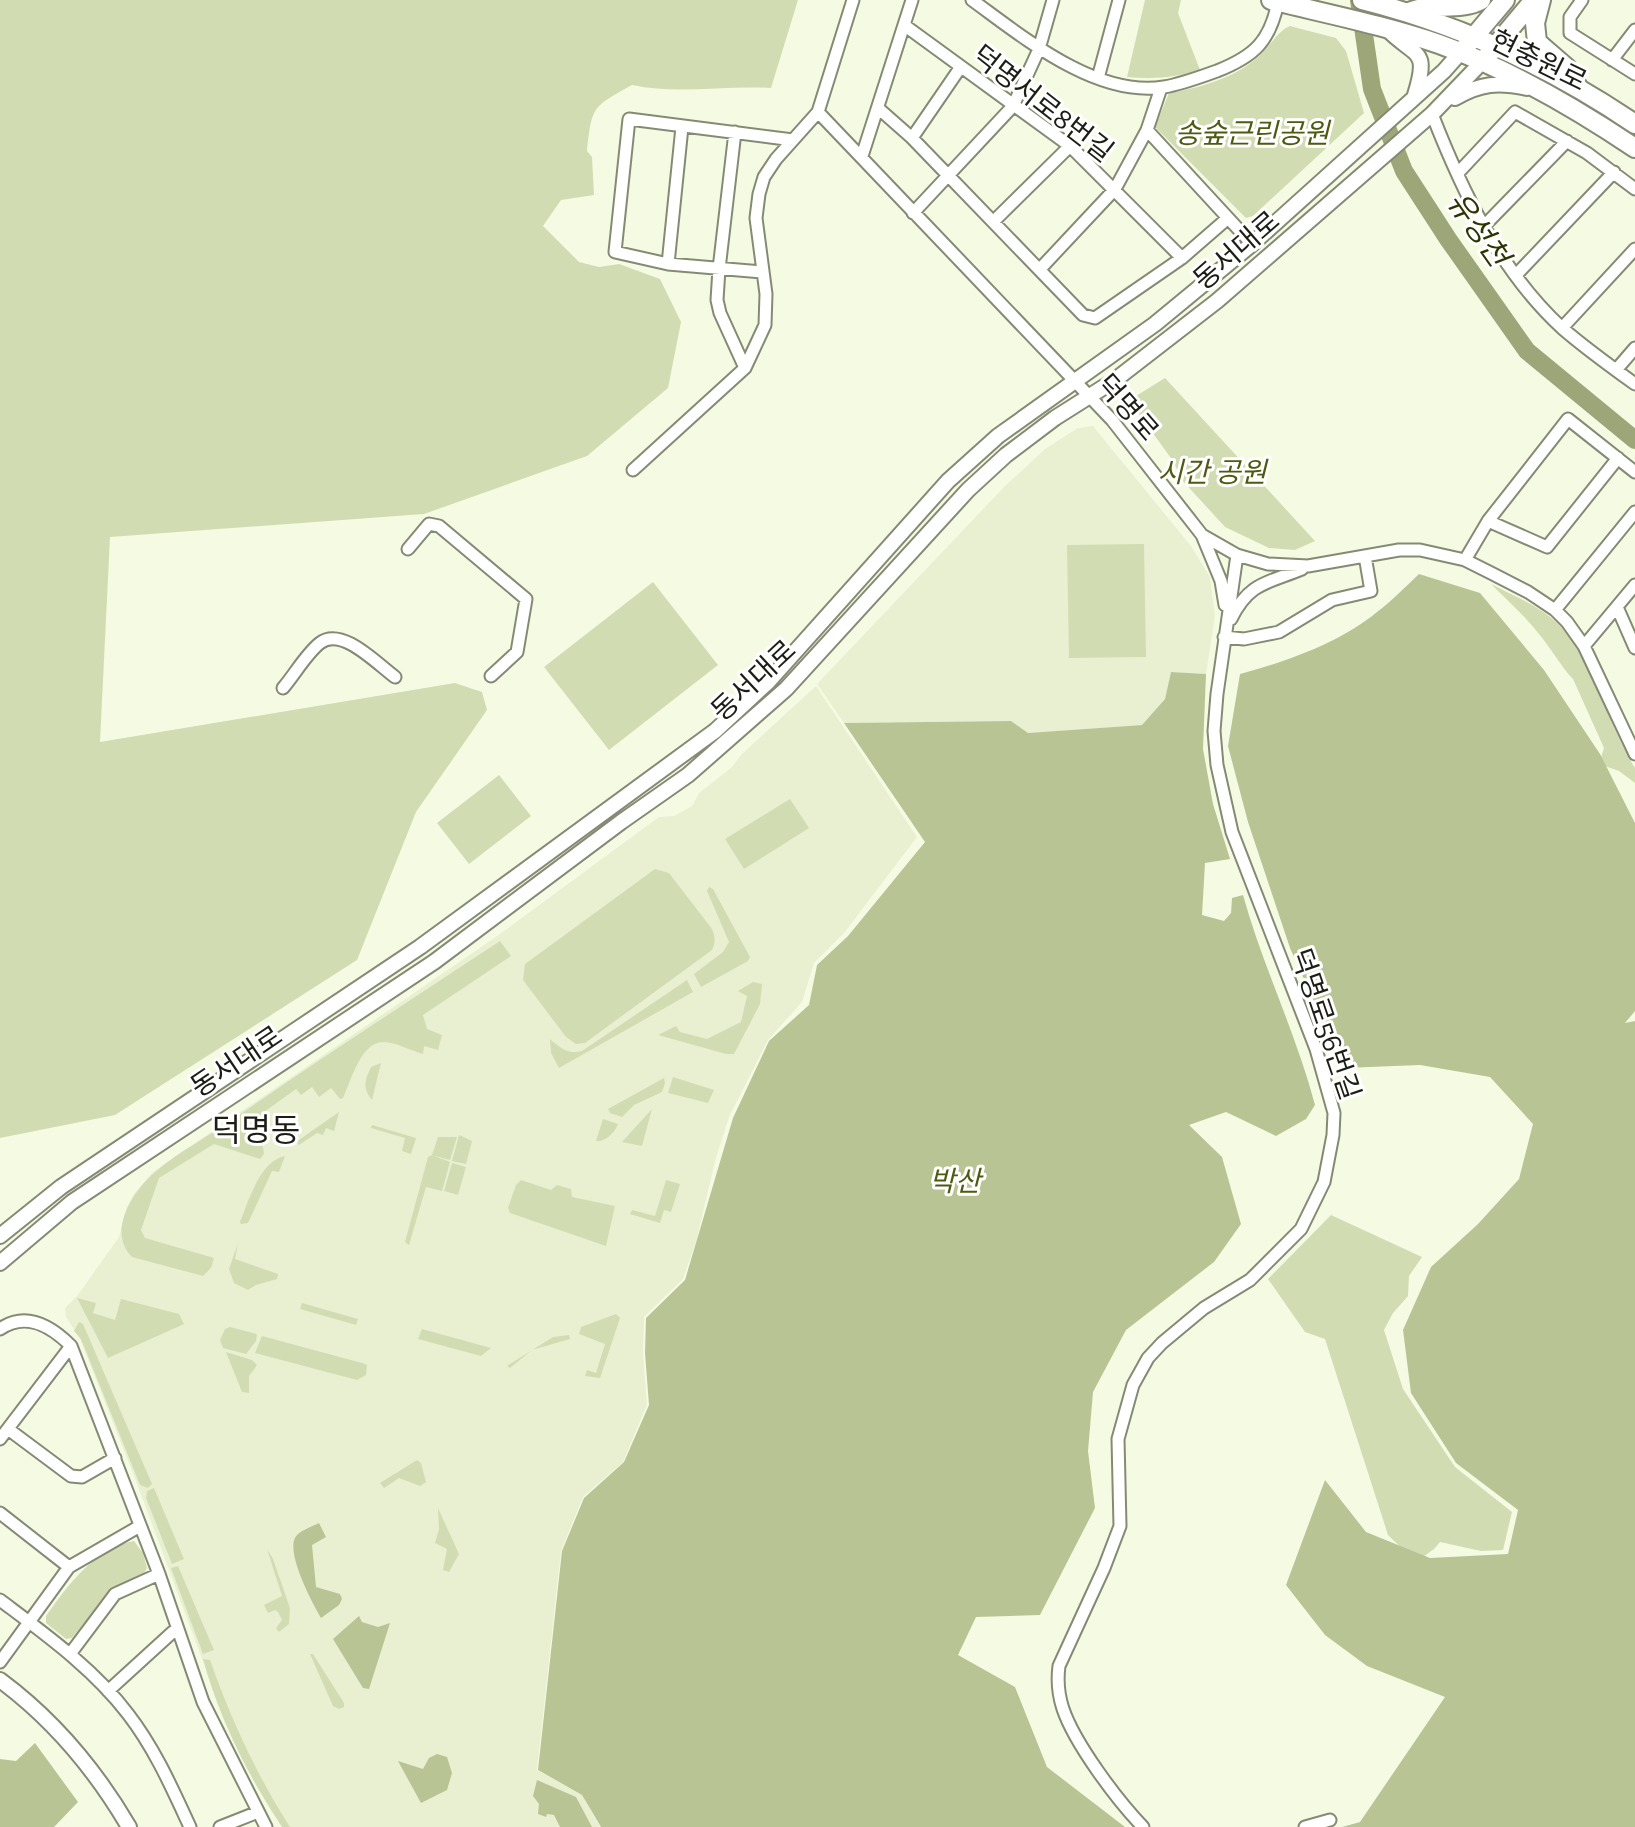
<svg xmlns="http://www.w3.org/2000/svg" width="1635" height="1827" font-family="'Zilla Slab','Noto Sans KR',serif">
<rect width="100%" height="100%" fill="#f5fbe3"/>
<path fill="#e8f0d1" d="M1093 426 1191 546 1210 577 1215 616 1206 674 1171 672 1165 699 1142 725 1027 733 1011 721 844 723 817 684 1004 487 1045 449 1078 428Z
M816 686 917 837 844 933 814 963 802 1002 768 1040 729 1117 715 1161 696 1242 683 1279 644 1317 643 1353 647 1405 623 1462 583 1497 561 1551 537 1770 582 1795 600 1827H283L211 1683 136 1481 80 1339 66 1317 65 1308 77 1296 119 1237 127 1207 134 1194 153 1172 500 934 659 817 674 816 692 806 699 793 731 768 742 754Z"/>
<path fill="#d2dcb2" d="M0 0H798L771 88C725 85 678 95 632 85 593 107 592 105 587 151L592 157 594 195 561 200 543 226 579 262 599 267 619 264 660 279 681 322 668 388 587 456 424 514 110 537 100 742 455 683 482 692 487 710 416 812 357 960 115 1115 0 1138Z
M1145 0H1181L1178 13 1200 70C1175 78 1153 79 1127 77Z
M1290 26 1336 38 1346 51 1364 113 1253 216 1246 218 1155 127 1169 93C1199 88 1235 78 1258 57 1270 47 1276 32 1290 26Z
M1165 378 1315 541 1295 550 1269 548 1225 527 1182 480 1173 461 1134 407 1136 396Z
M1144 544 1146 657 1069 658 1067 545Z
M653 582 718 665 609 750 544 667Z
M1491 584C1516 597 1545 608 1564 630 1596 668 1608 726 1635 768V783L1619 771 1599 764 1604 748 1573 679C1562 668 1550 647 1539 634 1525 616 1507 600 1491 584Z
M499 775 531 816 469 864 437 823Z
M790 799 809 828 744 869 725 839Z
M655 869 669 873 712 929C715 937 716 942 712 950L585 1043 576 1044 566 1037 523 980 525 964Z
M709 887 713 889 750 957 748 961 701 987 694 974 723 952 729 942 707 891Z
M500 941 511 956 423 1015 427 1029 442 1035 438 1050 424 1046 423 1054C411 1051 396 1042 384 1042 361 1041 351 1081 343 1098L340 1099 331 1088 319 1097 312 1087 301 1095 296 1089 246 1125 263 1147 264 1154 260 1159 214 1144 159 1178 141 1230 145 1238 214 1258 211 1268 203 1276 132 1257C107 1232 132 1192 154 1173 178 1152 209 1136 235 1118 322 1057 411 1000 500 941Z
M687 980 693 992 559 1068 551 1053 550 1039C560 1048 569 1055 582 1051Z
M753 982 762 984 760 1004 734 1054H726L658 1035 676 1026 680 1032 707 1039 741 1022 747 996 738 991Z
M381 1063 372 1100C362 1088 365 1079 371 1067Z
M673 1077 714 1090 708 1103 668 1093Z
M664 1078 665 1083 662 1092 634 1105 622 1117 610 1113 608 1109Z
M652 1109 642 1146 622 1142Z
M339 1112 334 1131 326 1128 323 1135 317 1133 299 1145 296 1142Z
M603 1119 618 1124C615 1132 606 1142 596 1141Z
M372 1125 416 1138 411 1154 402 1151 405 1138 371 1128Z
M459 1135 472 1141 466 1164 452 1161Z
M438 1137H457L450 1160 432 1155 450 1162 442 1191 426 1187 409 1245 405 1242 428 1157 432 1155Z
M285 1156 279 1172 272 1171 248 1223 241 1224 240 1222C249 1200 260 1161 285 1156Z
M452 1163 466 1167 458 1195 444 1191Z
M521 1180 551 1190 557 1185 571 1189 572 1197 615 1206 606 1246 510 1213 508 1208 516 1185Z
M666 1180 680 1184 671 1212 664 1210 660 1223 630 1214 632 1210 655 1216Z
M1331 1215 1422 1257 1409 1276 1408 1296 1393 1313 1384 1330 1403 1389 1455 1467 1512 1512 1503 1550 1481 1551 1440 1542 1434 1549 1416 1562 1388 1535 1325 1339 1305 1332 1268 1279Z
M238 1243 235 1259 278 1274 277 1279 256 1285 248 1290 234 1283 229 1269Z
M77 1298 96 1303 93 1313 115 1320 121 1299 179 1314 184 1324 108 1358Z
M302 1303 358 1319 356 1325 300 1309Z
M616 1314 620 1318 600 1378 585 1376 587 1370 596 1373 605 1344 579 1334 581 1327Z
M79 1322 83 1324 152 1484 148 1488 140 1485 81 1339 74 1331Z
M230 1327 257 1334 256 1341 246 1354 223 1348 220 1340 225 1329Z
M422 1329 491 1348 481 1356 418 1339Z
M569 1335 570 1339 532 1350 510 1368 507 1366 553 1337Z
M262 1336 362 1363 367 1365 366 1375 357 1380 255 1353Z
M226 1352 252 1360 257 1365 249 1376V1393L242 1392Z
M417 1460 421 1463 426 1482 420 1486 399 1478 384 1488 380 1483Z
M154 1488 184 1559 172 1564 146 1498 147 1491Z
M438 1508 459 1554 449 1572 443 1570 447 1549 435 1543 439 1529Z
M134 1541 143 1553 147 1568 144 1573 112 1589 72 1638 66 1639 46 1623V1616C68 1585 94 1549 134 1541Z
M267 1549 273 1559 290 1608 289 1624 279 1632 276 1628 282 1620 278 1612 275 1610 268 1613 264 1605 282 1596Z
M178 1566 214 1650 203 1654 171 1568Z
M310 1654H313L344 1703V1707L339 1709 333 1706Z
M203 1659 210 1660C231 1719 256 1774 290 1827H282C248 1776 219 1718 203 1659Z"/>
<path fill="#b9c495" d="M1419 574 1480 593 1544 670 1600 754 1635 823V1011L1625 1023 1635 1021V1827H1342L1360 1822 1445 1697 1367 1666 1325 1635 1286 1585 1325 1480 1366 1532 1430 1558 1508 1554 1518 1510 1456 1463 1411 1393 1403 1330 1431 1267 1478 1224 1519 1179 1533 1124 1490 1077 1420 1065 1344 1068 1290 948 1248 822 1228 746 1240 674C1287 661 1338 644 1377 612 1392 601 1405 587 1419 574Z
M1171 672 1206 674 1203 749 1213 804 1230 859 1205 863 1202 915 1224 921 1231 913 1232 898 1243 895C1263 967 1296 1033 1315 1105L1306 1119 1276 1136 1226 1112 1189 1125 1222 1157 1241 1224 1214 1262 1126 1330 1093 1392 1088 1451 1095 1508 1040 1615 976 1617 958 1655 1015 1687 1047 1767 1125 1827H601L582 1795 538 1770 562 1551 584 1498 624 1462 649 1405 645 1353 646 1318 685 1280 733 1118 769 1041 809 1005 817 965 848 936 925 842 844 723 1011 721 1028 733 1142 725 1165 699Z
M319 1523 326 1537 312 1545 316 1587 340 1594 342 1599 339 1605 321 1618C313 1604 283 1549 297 1535 302 1530 313 1526 319 1523Z
M359 1616 362 1622 378 1627 390 1623 369 1689 363 1688 333 1639Z
M35 1743 78 1802 54 1827H0V1759L16 1761Z
M437 1754 447 1757 452 1773 447 1790 421 1803 398 1761 423 1769 429 1758Z
M537 1780 576 1797 592 1827H560L554 1815 547 1814 546 1817 538 1814 539 1804 533 1796Z"/>
<g fill="none" stroke-linecap="round" stroke-linejoin="round">
<path stroke="#9ca678" stroke-width="18" d="M1359 0 1372 89 1404 171 1448 239 1527 351 1635 440"/>
<g stroke="#858a75" stroke-width="15">
<path id="minor" d="M853 0 818 112 1112 420 1202 535 1237 555 1268 564 1308 566 1399 550H1420L1465 560 1491 573 1528 592 1555 610 1567 622 1584 646 1635 754
M972 0C1023 37 1096 98 1164 87 1182 84 1200 77 1217 71 1255 56 1270 41 1278 2
M1582 0 1570 17V33L1635 74
M904 25 1070 146 1182 258
M1612 60 1635 30
M1098 78 1119 0
M878 108 912 138 1083 315 1095 318 1182 258 1228 218
M1432 114C1462 191 1500 271 1562 328 1585 348 1610 366 1635 384
M1147 130 1252 244
M735 132 719 269 717 300 720 313 745 368
M912 138 960 68
M862 156 912 0
M1458 173 1515 112 1587 153 1635 189
M913 213 1013 106 1039 49 1053 0
M994 221 1070 146
M1484 226 1567 141
M668 264 682 127
M1040 269 1115 189 1147 130 1161 88
M762 272 668 264 615 252 629 119 793 140
M1516 275 1614 172
M1562 328 1635 249
M1616 370 1635 348
M633 470 745 368 765 325 766 294 756 218 759 194 764 177 776 159 818 112
M1488 521 1547 547 1618 458
M1202 535 1221 581 1225 605
M408 549 429 524 439 526 526 599 517 652 491 676
M1465 560 1488 521 1568 419 1635 472
M1617 607 1635 648
M1555 610 1635 512
M1231 619C1249 582 1268 583 1302 569
M1224 637 1244 639 1279 632 1332 600 1371 591 1365 556
M1584 646 1635 585
M283 688C295 674 306 654 320 643 342 626 377 664 395 677
M0 1329C26 1311 51 1326 71 1346L159 1574 203 1702 266 1827
M8 1429 71 1476 82 1477 115 1458
M0 1439 71 1346
M0 1513 69 1567
M0 1600C45 1634 94 1669 128 1714 155 1749 172 1788 190 1827
M70 1654 115 1594 159 1574
M0 1662 69 1567 140 1526
M108 1691 176 1629
M220 1827 258 1812
M1143 1827C1117 1800 1075 1744 1063 1709 1058 1694 1057 1681 1059 1666L1104 1568 1120 1526 1118 1439 1133 1385 1148 1358 1162 1343 1204 1308 1250 1280 1301 1229 1324 1182 1333 1135 1334 1113 1316 1049 1232 832 1217 765 1214 731 1217 694 1237 555
M1305 1827 1330 1820"/>
</g>
<g stroke="#858a75" stroke-width="18">
<path id="tertiary" d="M1387 29C1415 58 1430 47 1415 95
M1455 98C1481 83 1498 82 1527 88
M0 1236 61 1187 420 947 715 731 768 682 948 481 998 436 1155 324 1252 244 1444 71 1460 53
M0 1263 72 1202 434 962 621 822 688 775 786 689 968 490 1006 455 1055 418 1115 380 1217 301 1432 114 1481 63
M0 1680C54 1720 95 1769 129 1827"/>
</g>
<g stroke="#858a75" stroke-width="22">
<path id="primary" d="M1271 0C1327 14 1384 25 1439 44 1509 69 1574 107 1635 148
M1362 0C1458 24 1552 68 1635 124
M1541 0 1535 23 1537 42 1567 68 1578 87
M1409 12C1432 2 1459 12 1481 0
M1467 45 1505 0
M1488 55 1534 0"/>
</g>
<use href="#minor" stroke="#fff" stroke-width="11"/>
<use href="#tertiary" stroke="#fff" stroke-width="14"/>
<use href="#primary" stroke="#fff" stroke-width="18"/>
</g>
<g text-anchor="middle" stroke-width="6" stroke-linejoin="round" paint-order="stroke">
<g font-size="28" fill="#1c1e16" stroke="#fff">
<text transform="translate(1539 60) rotate(26)" y="10">현충원로</text>
<text transform="translate(1043 103) rotate(38)" y="10">덕명서로8번길</text>
<text transform="translate(1236 250) rotate(-41)" y="10">동서대로</text>
<text transform="translate(1128 407) rotate(49)" y="10">덕명로</text>
<text transform="translate(753 680) rotate(-43)" y="10">동서대로</text>
<text transform="translate(1326 1024) rotate(71)" y="10">덕명로56번길</text>
<text transform="translate(236 1061) rotate(-34)" y="10">동서대로</text>
</g>
<g font-size="28" font-style="italic" fill="#4f5a11" stroke="#fff">
<text x="1252" y="143">송숲근린공원</text>
<text x="1212" y="482">시간 공원</text>
<text x="955" y="1191">박산</text>
</g>
<g font-size="30" font-style="italic" fill="#2d3500" stroke="#fff">
<text transform="translate(1478 229) rotate(55)" y="10">유성천</text>
</g>
<g font-size="32" fill="#1c1e16" stroke="#fff">
<text x="256" y="1141">덕명동</text>
</g>
</g>
</svg>
